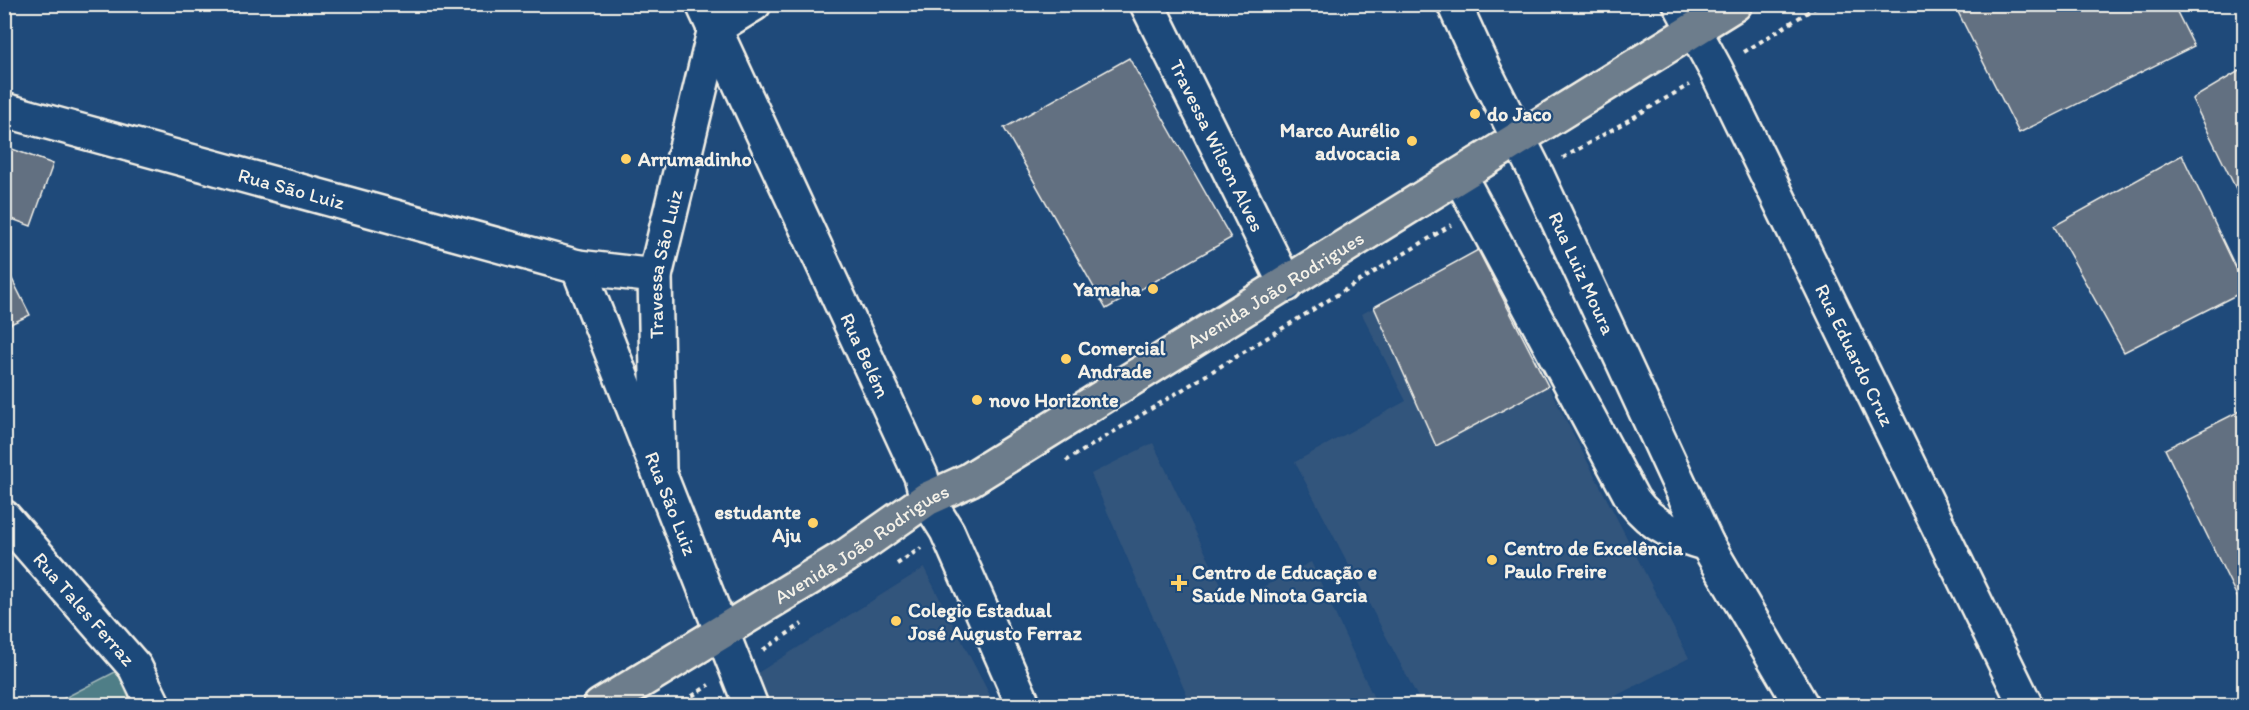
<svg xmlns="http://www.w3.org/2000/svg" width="2249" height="710" font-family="Itim,sans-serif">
<rect width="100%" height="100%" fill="#1f4a7a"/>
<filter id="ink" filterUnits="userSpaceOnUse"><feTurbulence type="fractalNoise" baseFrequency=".0167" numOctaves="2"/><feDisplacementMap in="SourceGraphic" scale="12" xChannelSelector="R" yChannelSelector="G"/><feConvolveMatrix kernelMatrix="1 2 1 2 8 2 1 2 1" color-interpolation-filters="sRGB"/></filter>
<g filter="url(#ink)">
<path fill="#33557c" d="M1478 250 1689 658 1598 705H1422L1295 462 1406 401 1362 314Z
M1153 443 1230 604 1311 562 1377 705H1191L1091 474Z
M924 568 995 705H768L756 674Z"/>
<path fill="#507e87" stroke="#a2b8b8" stroke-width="1.5" d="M117 671 132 705 49 706Z"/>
<path fill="#626f81" stroke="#f4f1e8" stroke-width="1.5" d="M1954 4H2173L2194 46 2019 133Z
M1129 58 1231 238 1106 309 1004 128Z
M2244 68V205L2192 99Z
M4 146 53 164 31 226 4 216Z
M2182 155 2244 285V291L2124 352 2054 226Z
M1478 250 1548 386 1436 446 1374 307Z
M4 263 30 315 4 327Z
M2244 409V611L2165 449Z"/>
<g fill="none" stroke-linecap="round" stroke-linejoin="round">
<g stroke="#f4f1e8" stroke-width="38">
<g id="minor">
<path id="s1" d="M703 4 921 476 927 499 947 531 1024 706"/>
<path id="s2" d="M1147 4 1286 285"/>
<path id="s3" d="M1454 4 1484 70 1536 173 1707 544 1802 706"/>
<path id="s4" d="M1680 4 1716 70 2026 706"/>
<path id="s5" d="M4 110 578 267 655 276"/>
<path d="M1460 177 1633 500C1653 527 1676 535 1707 544"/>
<path id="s6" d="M578 267 751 706"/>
<path id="s7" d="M659 470 655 276 715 28 754 4"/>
<path id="s8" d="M4 517 135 667 154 706"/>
</g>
</g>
<g stroke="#f4f1e8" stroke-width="38">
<g id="primary">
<path id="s9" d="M600 706 846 556 927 499 969 480 1735 4"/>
</g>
</g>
<path stroke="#f4f1e8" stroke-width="4" stroke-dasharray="4.5 4.5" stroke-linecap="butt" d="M1744 52 1821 4
M1563 158 1689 85
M1066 461 1451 225
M897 564 921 548
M763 650 802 624
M677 706 709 685"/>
<use href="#minor" stroke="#1f4a7a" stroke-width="33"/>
<use href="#primary" stroke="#6d7d8c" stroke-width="33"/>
</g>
</g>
<g fill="#ffd166" stroke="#1f4a7a" stroke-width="2">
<circle cx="1475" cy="114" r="6"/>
<circle cx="1412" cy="141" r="6"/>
<circle cx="626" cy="159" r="6"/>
<circle cx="1153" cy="289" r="6"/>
<circle cx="1066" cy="359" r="6"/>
<circle cx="977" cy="400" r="6"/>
<circle cx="813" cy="523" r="6"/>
<circle cx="1492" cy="560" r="6"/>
<path d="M1176 574h6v6h6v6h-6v6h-6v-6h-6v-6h6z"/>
<circle cx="896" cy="621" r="6"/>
</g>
<g text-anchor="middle" stroke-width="4.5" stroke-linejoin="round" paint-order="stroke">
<g font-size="20" font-weight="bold" fill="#f4f1e8" stroke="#1f4a7a" text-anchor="start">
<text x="1487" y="121">do Jaco</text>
<text x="1400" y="137" text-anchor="end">Marco Aurélio<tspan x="1400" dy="23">advocacia</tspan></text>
<text x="638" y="166">Arrumadinho</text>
<text x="1141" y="296" text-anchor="end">Yamaha</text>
<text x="1078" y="355">Comercial<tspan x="1078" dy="23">Andrade</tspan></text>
<text x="989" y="407">novo Horizonte</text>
<text x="801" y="519" text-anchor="end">estudante<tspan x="801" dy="23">Aju</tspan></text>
<text x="1504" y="555">Centro de Excelência<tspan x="1504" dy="23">Paulo Freire</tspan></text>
<text x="1192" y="579">Centro de Educação e<tspan x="1192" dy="23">Saúde Ninota Garcia</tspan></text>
<text x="908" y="617">Colegio Estadual<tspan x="908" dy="23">José Augusto Ferraz</tspan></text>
</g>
<g font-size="20" fill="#f4f1e8" stroke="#1f4a7a">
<text dy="7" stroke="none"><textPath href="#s2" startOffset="158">Travessa Wilson Alves</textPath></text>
<text dy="7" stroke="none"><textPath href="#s5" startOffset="298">Rua São Luiz</textPath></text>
<text dy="7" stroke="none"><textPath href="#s7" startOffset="207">Travessa São Luiz</textPath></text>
<text dy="7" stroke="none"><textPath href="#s3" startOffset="298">Rua Luiz Moura</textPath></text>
<text dy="7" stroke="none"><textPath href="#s9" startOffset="794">Avenida João Rodrigues</textPath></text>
<text dy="7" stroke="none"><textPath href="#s4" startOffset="392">Rua Eduardo Cruz</textPath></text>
<text dy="7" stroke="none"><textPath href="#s1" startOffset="387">Rua Belém</textPath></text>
<text dy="7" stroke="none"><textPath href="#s6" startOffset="254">Rua São Luiz</textPath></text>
<text dy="7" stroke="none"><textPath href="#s9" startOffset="308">Avenida João Rodrigues</textPath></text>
<text dy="7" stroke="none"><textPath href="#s8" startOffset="122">Rua Tales Ferraz</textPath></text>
</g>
</g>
<rect width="2249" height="710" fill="none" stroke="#1f4a7a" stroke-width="24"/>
<rect x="12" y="12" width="2225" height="686" fill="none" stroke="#f4f1e8" stroke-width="2" filter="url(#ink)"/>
</svg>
